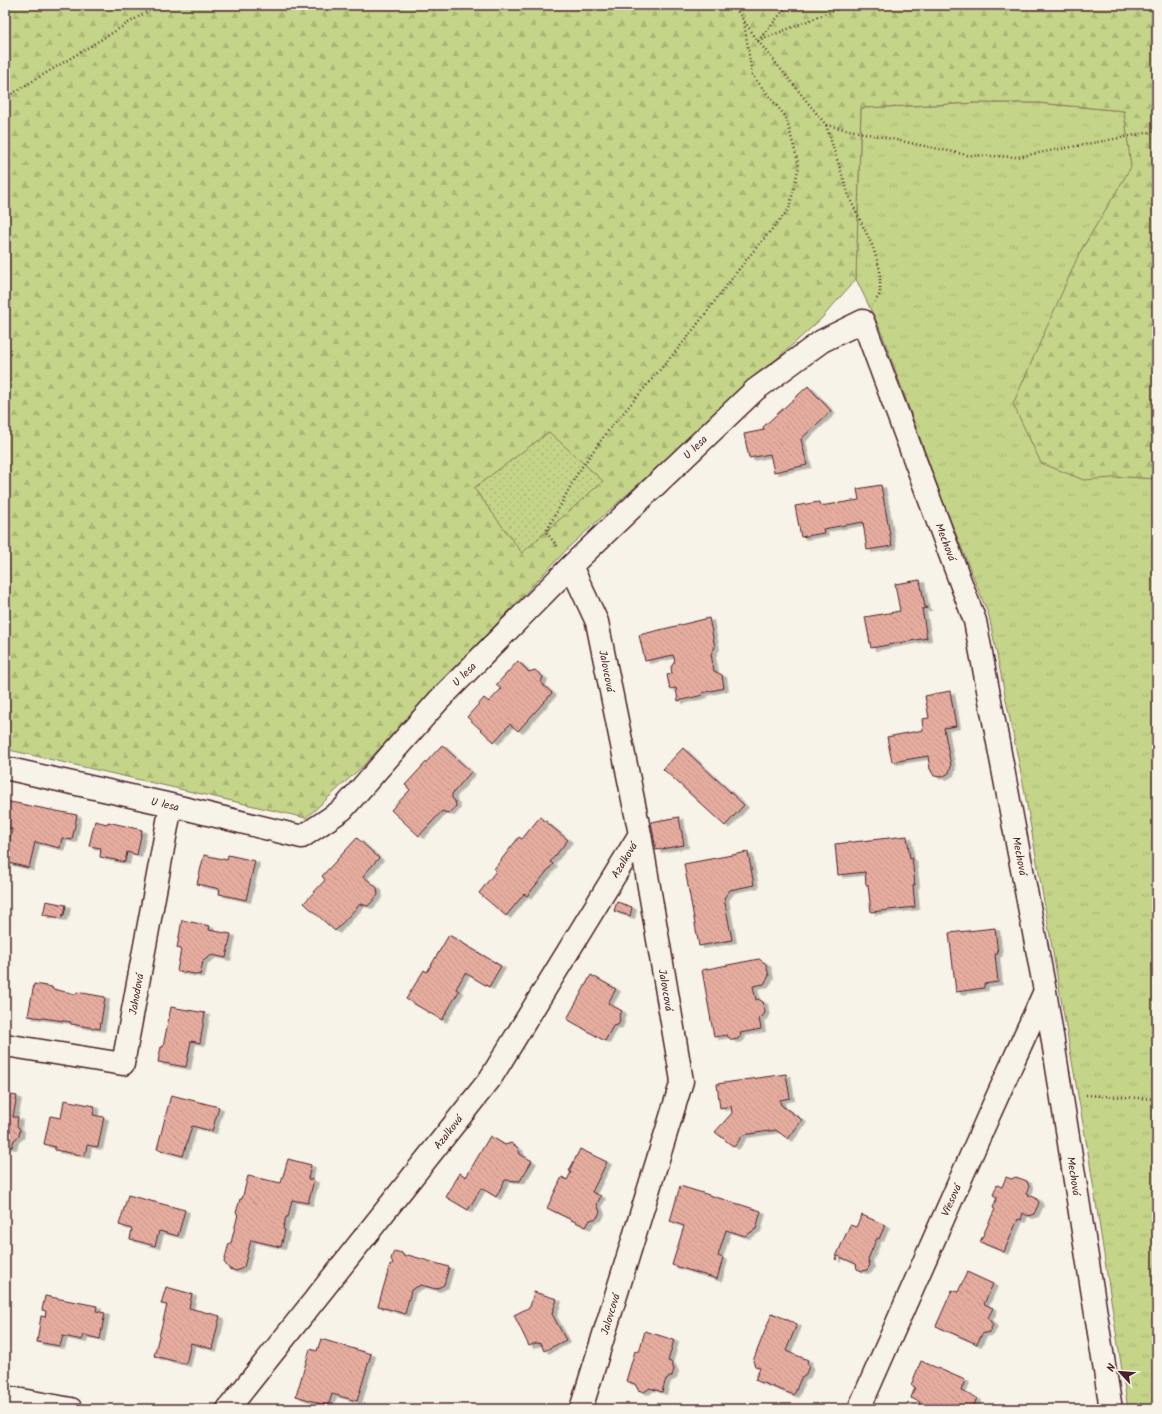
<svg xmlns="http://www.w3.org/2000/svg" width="1162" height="1414" font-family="Kalam,sans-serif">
<defs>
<pattern id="grass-tufts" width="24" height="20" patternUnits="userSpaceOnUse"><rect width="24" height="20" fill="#c4d489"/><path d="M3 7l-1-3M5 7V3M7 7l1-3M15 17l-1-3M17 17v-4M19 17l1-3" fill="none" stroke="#aab676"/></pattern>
<pattern id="forest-firs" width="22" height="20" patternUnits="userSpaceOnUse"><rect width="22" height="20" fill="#c4d489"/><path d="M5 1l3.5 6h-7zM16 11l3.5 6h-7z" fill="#aab676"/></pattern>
<pattern id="park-dots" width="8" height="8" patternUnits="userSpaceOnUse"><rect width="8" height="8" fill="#c4d489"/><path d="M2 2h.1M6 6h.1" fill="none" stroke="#aab676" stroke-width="1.8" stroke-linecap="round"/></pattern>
<pattern id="building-back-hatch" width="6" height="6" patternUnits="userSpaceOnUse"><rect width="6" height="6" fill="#e6ad9f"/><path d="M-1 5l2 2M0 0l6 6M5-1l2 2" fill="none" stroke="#c79489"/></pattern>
<filter id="shadow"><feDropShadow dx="4.5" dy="2.5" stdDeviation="0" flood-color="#0004"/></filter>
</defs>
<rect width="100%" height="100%" fill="#f7f3e8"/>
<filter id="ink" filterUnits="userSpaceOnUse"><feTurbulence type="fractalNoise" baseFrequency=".025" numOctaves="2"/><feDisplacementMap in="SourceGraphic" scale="8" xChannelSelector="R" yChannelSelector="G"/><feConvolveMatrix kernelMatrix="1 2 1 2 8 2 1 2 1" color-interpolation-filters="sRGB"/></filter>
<g filter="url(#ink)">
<path fill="url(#grass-tufts)" stroke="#877a5a" d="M976 103H1038L1124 111 1132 167 1079 254 1127 477 1157 479V1409H1128L1089 1158 1024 788 989 616 945 507 881 331 856 279 861 108Z"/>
<path fill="url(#forest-firs)" stroke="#877a5a" d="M5 5H1157V479L1127 477 1084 480 1041 463 1013 404 1079 254 1131 167 1124 111 1038 103H976L861 108 856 279 821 319 570 546 364 765 306 818 5 749Z"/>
<path fill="url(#park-dots)" stroke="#877a5a" d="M549 432 603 481 522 553 474 488Z"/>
<path fill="url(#building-back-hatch)" stroke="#4a1f2b" filter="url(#shadow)" d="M808 386 831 411 801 439 807 465 774 472 770 454 749 458 744 434 764 430 763 427Z
M881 485 892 546 867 550 863 522 823 529 824 533 801 537 795 506 819 502 820 506 859 500 857 489Z
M920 580 925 607H927V608L922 609 927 638 871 648 865 617 900 611 895 584Z
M709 618 715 647 711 654 714 671 722 675 724 688 702 693 703 695 678 701 676 688 670 689 667 675 672 674 671 667 675 661 673 655 645 661 639 635Z
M518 661 529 672 535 670 543 677 541 683 552 693 518 731 510 724 494 742 467 717 484 698 489 702 501 689 496 685Z
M950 691 956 726 944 728 951 766 949 773 942 777 934 776 930 769 928 756 892 762 887 737 923 730 922 719 929 718 925 696Z
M442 745 471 772 452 794V798L455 801 456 806 450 813 444 812 442 811 419 836 391 810 410 790 405 785Z
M683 748 744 805 725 826 663 769Z
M5 801 77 815 72 840 62 838 60 848 35 842 29 868 5 862 12 829 5 827Z
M540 817 568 840 550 862 553 864 527 896 524 894 506 916 479 893 496 871 494 869 519 837 522 839Z
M679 817 684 845 656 850 651 822Z
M95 821 107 824 108 822 142 830 137 855 127 852 125 862 100 857 101 848 89 846Z
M907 836 910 859 912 858 915 885H913L915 907 871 912 868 885H866L865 872 838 875 835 844Z
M357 838 379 858 363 876 377 888 378 895 368 906 360 904 335 931 304 903 325 880 322 876Z
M748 852 754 885 730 890 724 898 732 940 699 946 684 864Z
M204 855 227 860 228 855 255 861 246 900 219 894 220 889 197 884Z
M46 901 66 905 64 915 63 914 62 918 43 915Z
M617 902 632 907 630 916 614 911Z
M182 920 210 926 209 930 231 934 226 958 212 955 203 961 200 975 177 971 181 949 177 948Z
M995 928 998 954H995L998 982 984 984V988L956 992 949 933Z
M449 935 501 966 489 987 465 973 456 989 459 991 442 1020 406 999 424 970 427 972Z
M759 959 766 964 769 976 764 984 753 986 756 1000 758 999 763 1002 765 1013 762 1017 759 1018 761 1029 740 1033 741 1035 738 1039 732 1040 728 1037 727 1035 714 1037 702 970Z
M591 975 616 989 608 1003 622 1011 619 1016 620 1020 618 1025 613 1026 605 1041 567 1019Z
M34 984 52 987V989L76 994 77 992 105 997 100 1029 71 1024V1022L28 1016Z
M171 1007 205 1013 200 1043 191 1041 186 1067 158 1062 161 1047H163Z
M786 1074 790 1098 780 1100 781 1105 802 1120 788 1139 776 1130 743 1135 734 1147 715 1132 732 1113 731 1106 720 1108 717 1084Z
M5 1094 17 1096 13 1117H18L17 1125 20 1130 19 1136 14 1140 12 1147 5 1146Z
M171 1095 219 1107 212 1131 192 1126 183 1156 157 1149Z
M64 1100 95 1106 93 1115 104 1117 98 1147 87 1145 85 1156 55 1150V1147L44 1144 50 1116 61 1118Z
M490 1136 505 1145 511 1143 518 1148 520 1154 532 1161 520 1181 505 1180 496 1197 481 1188 468 1210 446 1197 460 1173 466 1177Z
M580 1149 607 1162 592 1192 601 1196 597 1204 600 1212 597 1218 590 1220 586 1227 547 1208 562 1177 567 1180 571 1172 569 1171Z
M288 1159 311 1165 308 1179 314 1180 308 1203 292 1200 288 1217H286L283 1229 285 1230 281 1247 251 1240 244 1267 237 1271 229 1269 224 1262 229 1243H231L238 1214 236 1213 240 1199H242L248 1176 281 1183Z
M1006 1177 1011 1179 1016 1177 1027 1181 1029 1187 1026 1194 1036 1198 1039 1203 1034 1214 1028 1216 1023 1213 1021 1220 1018 1219 1004 1252 980 1242 995 1209 993 1208 997 1197 993 1195 997 1185 1002 1187Z
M680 1186 761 1211 756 1229 745 1236 726 1230 718 1256 723 1258 717 1279 672 1265 684 1226 670 1221Z
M128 1195 185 1210 178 1236 159 1231 155 1246 130 1239 132 1229 119 1225Z
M862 1215 885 1225 879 1239 877 1238 868 1259 870 1265 867 1270 862 1271 857 1269 856 1264 838 1256 836 1260 835 1259 850 1225 856 1227Z
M394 1251 402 1253 404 1257 408 1255 449 1267 444 1285 436 1289 421 1285 411 1290 405 1314 378 1306 390 1265 393 1263 391 1259Z
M967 1272 993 1284 984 1304 993 1308 988 1318 993 1325 989 1332 982 1334 977 1344 936 1326 952 1290 958 1292Z
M166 1287 192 1294 189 1308 220 1316 212 1349 191 1343 186 1364 154 1356 167 1305 161 1304Z
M534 1292 557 1299 552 1314 566 1340 544 1351 541 1344 536 1343 529 1346 514 1315 530 1307Z
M45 1296 97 1306 96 1311 105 1313 100 1339 84 1335 82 1340 63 1336 60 1346 37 1342 41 1316 45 1317 46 1311 42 1310Z
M772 1313 797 1324 786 1351 808 1360 807 1362 809 1366 805 1376 801 1378 794 1395 755 1380 760 1368 755 1366 753 1361Z
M645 1331 674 1340 668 1361 671 1362 674 1369 672 1376 666 1379 662 1392 650 1388 644 1392 638 1390 635 1384 626 1381 635 1351 639 1352Z
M321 1339 371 1354 357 1401 332 1394 328 1406 296 1396 310 1349 317 1351Z
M921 1361 965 1380 961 1391 977 1398 972 1409H917L920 1402 911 1398 915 1387 911 1385Z"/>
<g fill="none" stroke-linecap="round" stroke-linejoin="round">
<g stroke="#4a1f2b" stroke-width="25">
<path id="minor" d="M571 566 597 622 640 834 682 1081 581 1409
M5 768 171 805 302 837 342 810 439 700 571 566 755 390 822 341 863 321 975 621 1045 991 1111 1409
M5 1045 123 1064 171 805
M5 1397 71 1409
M228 1409 490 1079 640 834
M859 1409 988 1117 1045 991"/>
</g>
<path stroke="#4a1f2b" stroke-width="2.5" stroke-dasharray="1 3" stroke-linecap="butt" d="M733 5 758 41 826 125 850 199 873 247 880 270V294L875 302
M758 41 847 5
M758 41 788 5
M5 98 158 5
M826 125 967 155 1017 157 1157 131
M557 546 546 532 577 474 607 432 687 338 746 260 789 209 799 166 786 117 752 75 744 22
M1086 1095 1157 1099"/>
<use href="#minor" stroke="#f7f3e8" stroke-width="22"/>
</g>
</g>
<g text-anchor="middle" stroke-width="3.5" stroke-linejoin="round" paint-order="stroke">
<g font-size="11" fill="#4a1f2b" stroke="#f7f3e8">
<text transform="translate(695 447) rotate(-44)" y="4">U lesa</text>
<text transform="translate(946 542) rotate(69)" y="4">Mechová</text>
<text transform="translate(607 671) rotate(79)" y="4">Jalovcová</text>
<text transform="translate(464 674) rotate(-45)" y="4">U lesa</text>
<text transform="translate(165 804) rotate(13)" y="4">U lesa</text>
<text transform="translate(1020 856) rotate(79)" y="4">Mechová</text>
<text transform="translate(624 860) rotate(-59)" y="4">Azalková</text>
<text transform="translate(666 990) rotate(80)" y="4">Jalovcová</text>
<text transform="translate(136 994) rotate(-80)" y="4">Jahodová</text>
<text transform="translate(448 1132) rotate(-52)" y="4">Azalková</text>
<text transform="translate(1074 1176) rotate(81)" y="4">Mechová</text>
<text transform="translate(951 1200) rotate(-66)" y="4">Vřesová</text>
<text transform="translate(610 1314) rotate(-73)" y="4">Jalovcová</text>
</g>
</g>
<rect width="1162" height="1414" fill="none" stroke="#f7f3e8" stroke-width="20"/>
<rect x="10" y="10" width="1142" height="1394" fill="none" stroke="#4a1f2b" stroke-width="1.5" filter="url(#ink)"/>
<g transform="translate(1120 1372) rotate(296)" stroke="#f7f3e8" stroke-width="3" paint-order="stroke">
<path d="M0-3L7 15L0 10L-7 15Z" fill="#4a1f2b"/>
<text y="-6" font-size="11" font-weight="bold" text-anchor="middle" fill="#4a1f2b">N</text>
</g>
</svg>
